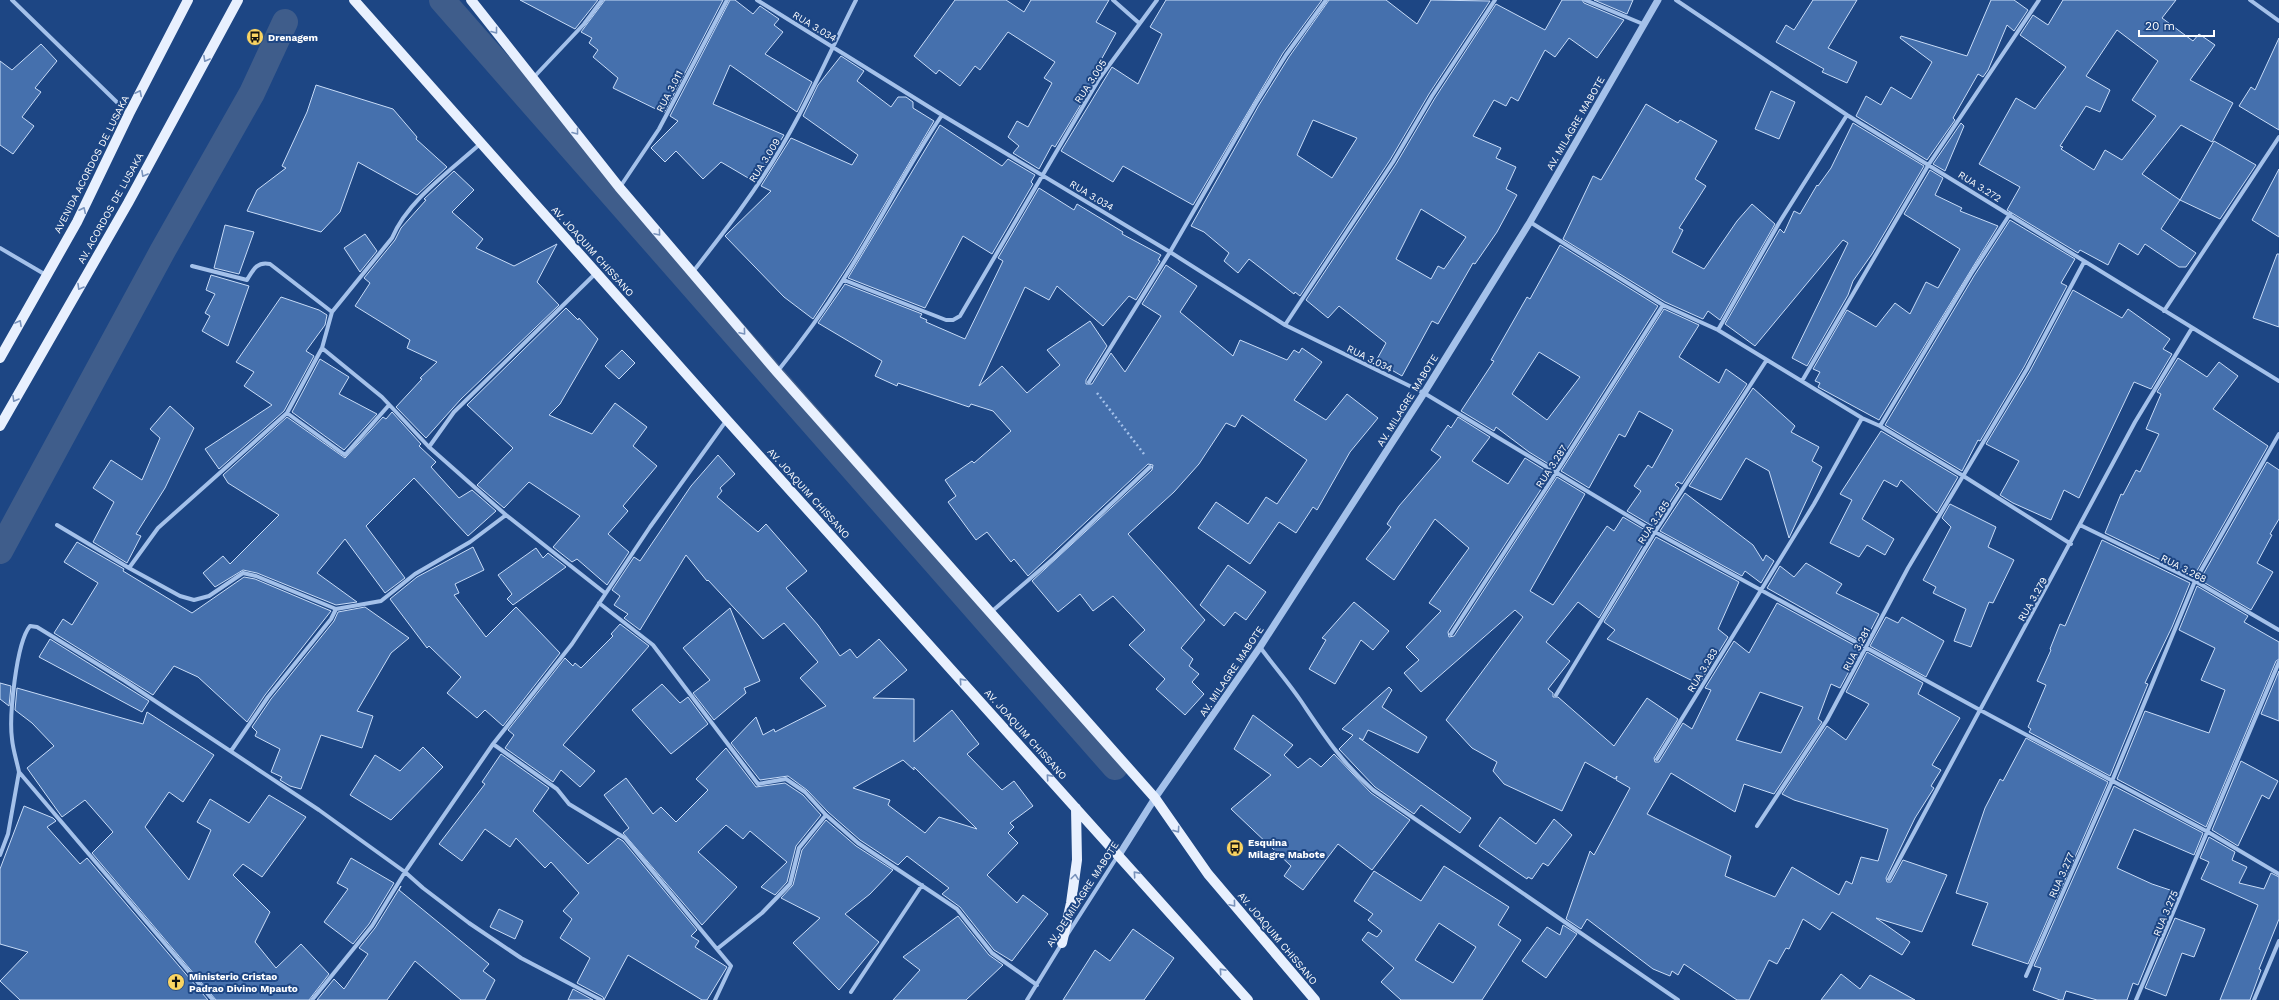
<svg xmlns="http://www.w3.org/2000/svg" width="2279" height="1000" font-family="'Work Sans',sans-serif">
<rect width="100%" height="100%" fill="#1d4684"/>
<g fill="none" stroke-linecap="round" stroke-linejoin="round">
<path stroke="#3f5d8b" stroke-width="26" d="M442 0 1115 767
M0 551 162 252 252 93 285 22"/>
</g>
<path fill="#4570ad" stroke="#c8dcf8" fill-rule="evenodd" d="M520 0H598L575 29Z
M605 0H723L664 113 613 88 618 78 593 57 598 50 589 43 592 38 581 32Z
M730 0H735L753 14 760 6 779 19 774 25 783 32 765 54 812 82 797 112 730 65 713 104 784 135 755 182 721 162 703 179 676 151 665 162 651 148 678 121 670 116Z
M955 0H1006L1024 12 1031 0H1109L1096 22 1116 33 1101 60 1106 63 1055 147 1052 145 1039 169 1013 153 1019 146 1008 137 1017 121 1028 127 1052 83 1044 78 1055 62 1008 32 980 70 975 66 960 86 939 70 936 74 914 56Z
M1166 0H1322L1283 53 1193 205 1123 166 1113 182 1061 151 1112 67 1138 84 1162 34 1150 27Z
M1329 0H1386L1417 24 1431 0 1490 1 1429 94 1390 160 1300 296 1295 292 1294 294 1249 259 1238 273 1224 261 1229 253 1204 232 1191 226 1259 105 1289 57ZM1313 120 1357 138 1332 178 1297 155Z
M1562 0H1582L1584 3 1624 20 1597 58 1569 38 1555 57 1545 50 1518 101 1511 97 1506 106 1494 100 1473 136 1501 148 1496 158 1516 167 1506 189 1517 195 1497 232 1475 264 1473 263 1438 324 1432 321 1402 376 1376 361 1386 343 1339 306 1328 318 1306 300 1396 164 1435 98 1496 4 1545 30ZM1421 209 1466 237 1444 269 1438 266 1431 279 1396 259Z
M1594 0H1633L1627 14Z
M1813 0H1857L1828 48 1857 62 1847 83 1822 72 1824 69 1776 42 1786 25 1794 30Z
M1991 0H2014L2028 10 2014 31 2007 25 1988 70 1983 77 1978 74 1953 118 1955 120 1927 160 1856 116 1866 96 1881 105 1891 87 1911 99 1932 62 1900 38 1901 36 1967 56Z
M2063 0H2176L2162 18 2193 41 2199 34 2215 45 2190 80 2233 103 2212 142 2181 125 2142 174 2180 200 2214 141 2256 165 2220 219 2180 200 2161 229 2196 253 2186 267H2179L2145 244 2138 255 2119 243 2108 265 2080 250 2078 253 2007 210 2020 187 1979 164 2016 98 2035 109 2066 67 2020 35 2033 15 2048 25ZM2117 30 2158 61 2132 100 2156 116 2122 160 2105 150 2094 170 2061 149 2063 147 2060 146 2086 106 2100 112 2110 90 2086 76Z
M2279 38V130L2239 106 2251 87 2255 90Z
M41 44 57 61 35 88 41 92 22 117 34 126 13 154 0 145V61L12 70Z
M841 56 864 71 857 81 891 107 898 97H906L913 102V108L934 121 853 258 813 319 784 297 725 236 771 191 761 186 791 138 852 165 858 155 803 116 818 85Z
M316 85 393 109 417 137 416 139 447 167 417 195 358 162 340 212 321 232 247 211 257 190 286 168 282 166 307 112Z
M1771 91 1795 102 1779 139 1755 129Z
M1646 104 1678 123 1680 120 1717 141 1695 179 1706 186 1679 228 1683 230 1672 252 1704 269 1737 221 1752 204 1775 224 1720 320 1708 311 1703 319 1665 302 1563 239 1593 176 1601 180Z
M1853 123 1924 166 1872 254 1853 281 1848 295 1807 366 1792 358 1848 243 1843 240 1755 346 1725 324 1780 229 1784 233 1794 211 1800 214 1817 185 1818 186 1831 168Z
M1961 123 1964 126 1945 171 1933 164Z
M940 125 1002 166 1008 159 1035 175 1031 182 1033 184 992 254 963 236 925 308 848 278Z
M2279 169V237L2252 220Z
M1930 170 1943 178 1935 195 1962 208 1960 211 1998 226 1879 420 1818 387 1820 383 1815 381 1820 372 1813 369 1847 310 1876 327 1895 303 1910 314 1926 282 1938 288 1960 249 1904 214Z
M454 171 474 190 452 212 483 239 476 248 514 266 557 244 537 282 559 305 461 399 426 438 396 407 422 379 420 378 437 362 407 348 410 340 355 306 370 283 364 278 395 240 401 228 426 200 424 199Z
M1039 188 1074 210 1077 204 1123 232 1122 234 1161 255 1158 260 1160 261 1136 300 1129 296 1103 326 1057 286 1049 300 1025 287 979 386 1002 366 1027 393 1060 365 1047 350 1090 321 1107 346 1086 380V384H1092L1111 353 1125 372 1161 316 1142 304 1166 265 1197 286 1180 312 1233 356 1240 340 1287 360 1294 350 1299 353 1302 348 1322 362 1294 400 1326 420 1347 394 1378 418 1350 452 1317 510 1313 507 1296 533 1279 522 1250 564 1198 528 1216 502 1248 524 1266 497 1277 504 1307 460 1242 415 1235 427 1226 423 1199 464 1174 492 1128 534 1205 620 1181 648 1193 659 1189 666 1199 674 1192 682 1204 694 1185 715 1156 689 1165 679 1129 645 1145 630 1113 596 1093 611 1080 594 1058 612 1032 581 1152 470 1153 465 1148 464 1028 576 1014 559 1011 562 987 532 976 540 948 502 956 496 945 480 972 461 974 463 1011 431 993 411 971 404 969 407 898 383 897 386 875 376 882 361 818 323 845 284 922 314 920 317 927 320 926 322 965 339 1003 261 998 258Z
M2010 220 2075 259 2061 283 2067 286 2024 367 1980 441 1978 440 1962 471 1885 425 1974 276Z
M225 225 254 232 239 274 214 268Z
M365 234 377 251 360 272 344 248Z
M1560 245 1658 306 1555 468 1529 452 1496 427 1494 431 1461 411 1494 361 1491 360 1527 297 1530 299ZM1539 352 1580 377 1547 420 1512 394Z
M2277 254H2279V327L2253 318Z
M211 275 249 286 228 346 202 331 210 316 205 313 215 294 206 290Z
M2073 290 2122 318 2128 309 2170 339 2163 349 2172 354 2151 389 2134 382 2079 498 2064 490 2051 520 2013 503 2000 495 2019 461 1986 444 2030 371Z
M281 297 319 310 327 315 325 325 306 351 314 356 284 411 219 469 205 449 272 405 244 386 254 372 236 362Z
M566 308 578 320 579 318 598 339 560 404 549 415 592 434 615 403 647 427 633 446 657 466 623 506 628 511 608 534 629 552 607 585 577 559 572 562 553 547 580 516 529 482 504 508 477 485 513 448 467 405Z
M1664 309 1699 325 1679 357 1719 383 1726 369 1747 384 1682 484 1678 482 1675 485 1679 488 1654 527 1627 511 1641 491 1634 486 1648 465 1652 468 1673 430 1639 411 1625 437 1619 434 1589 488 1561 471Z
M622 350 635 363 619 379 605 366Z
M2178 358 2207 377 2219 362 2238 376 2213 409 2268 446 2194 576 2105 533 2121 494 2123 495 2136 470 2140 472 2159 434 2146 429 2161 394 2157 392Z
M320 359 349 377 339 394 377 414 344 450 292 412Z
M1753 388 1795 426 1791 432 1819 447 1812 461 1822 467 1789 538 1769 471 1746 458 1721 500 1689 486Z
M170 406 194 428 165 488 136 534 141 536 127 563 93 542 114 502 93 488 111 460 142 480 160 438 150 429Z
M392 412 421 444 419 446 436 462 431 467 459 498 472 490 496 511 468 536 414 478 366 526 405 578 385 593 345 539 317 573 357 602 336 605 257 573 243 570 215 587 203 573 223 556 230 564 279 515 228 483 223 475 287 417 345 458 383 417 386 419Z
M1458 417 1490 437 1472 461 1508 484 1525 458 1551 474 1448 632 1449 637 1454 636 1557 477 1585 494 1530 591 1553 605 1607 526 1614 531 1623 517 1650 533 1599 618 1578 602 1546 642 1570 661 1548 689 1553 693V697H1558L1614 746 1647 698 1678 719 1654 758 1655 762H1659L1683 723 1692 729 1711 690 1705 688 1734 641 1749 653 1777 603 1861 649 1840 688 1831 684 1818 719 1822 722 1774 794 1744 784 1735 812 1671 773 1647 814 1731 856 1725 876 1775 897 1792 867 1839 895 1846 881 1852 884 1861 857 1878 861 1888 829 1794 800 1782 794 1827 726 1846 740 1869 704 1846 692 1867 652 1923 683 1918 694 1960 718 1932 765 1941 770 1931 786 1934 788 1915 818 1886 878 1887 882H1891L1903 860 1947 875 1922 932 1876 918 1910 942 1902 955 1832 912 1820 930 1803 919 1789 949 1786 948 1777 964 1769 960 1749 1000H1737L1684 964 1678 975 1672 971 1670 976 1653 969 1587 919 1581 929 1566 919 1590 851 1594 855 1630 788 1616 780 1617 776 1615 779 1585 762 1562 811 1504 784 1493 771 1497 762 1472 748 1446 720 1523 617 1515 610 1421 692 1404 673 1419 660 1406 647 1441 611 1429 603 1469 548 1435 519 1394 580 1366 559 1391 527 1387 524 1399 506 1441 457 1431 450 1448 425 1451 428ZM1760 692 1803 707 1781 753 1736 740Z
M1881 431 1958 477 1937 513 1901 480 1897 487 1884 480 1862 519 1894 539 1885 555 1867 545 1859 557 1830 543 1852 500 1840 494Z
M718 455 735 474 720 488 722 491 717 497 758 532 766 524 807 571 786 588 818 625 840 656 850 649 857 658 879 639 907 670 873 698 914 699V742L952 710 979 744 967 754 1002 790 1014 781 1033 806 1010 823 1014 827 1008 833 1018 843 987 875 1017 903 1023 895 1048 914 1012 961 994 950 960 907 942 894 949 888 907 856 898 865 860 840 828 812 807 790 788 776 760 780 731 743 756 717 763 735 774 729 775 732 826 706 800 678 818 662 784 623 763 639 708 580 707 581 686 555 640 630 624 618 628 614 614 605 620 596 612 590 634 557 640 561 691 486ZM903 760 914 770V767L977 829 939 817 925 833 888 805 890 800 853 788Z
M2267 462 2279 470V519L2270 534 2272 535 2257 563 2273 572 2251 610 2200 580Z
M1685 493 1753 545 1763 561 1766 555 1774 561 1761 583 1745 571 1742 576 1660 531Z
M1950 504 1996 527 1988 547 2014 560 1993 603 1989 602 1971 647 1954 641 1966 609 1933 593 1936 587 1923 580 1951 527 1942 518Z
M1656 537 1739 582 1718 629 1728 637 1699 684 1607 639 1615 630 1604 622Z
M2102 540 2190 583 2172 627 2145 683 2148 684 2110 776 2029 732 2031 729 2028 727 2046 685 2037 681 2051 650 2050 649 2060 624 2065 626Z
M77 542 124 569 123 571 192 613 244 577 255 579 331 611 265 695 247 722 198 677 174 666 153 695 54 633 63 619 72 625 98 583 64 562Z
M473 547 484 570 455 584 459 593 454 595 486 637 516 607 560 653 503 726 485 710 477 718 447 693 461 677 429 646 427 648 390 599 417 577Z
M536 548 543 558 548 553 566 567 513 605 507 599 512 594 498 575Z
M1806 563 1842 584 1836 593 1879 614 1864 643 1767 588 1780 566 1794 577Z
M1228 565 1266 592 1246 620 1235 612 1224 626 1200 605Z
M2197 586 2248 616 2244 622 2279 642V659L2276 661 2206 827 2117 779 2145 711 2209 733 2225 690 2201 680 2215 648 2179 630Z
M1354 602 1389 631 1373 650 1361 640 1335 684 1309 669 1326 640 1322 638Z
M365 607 409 638 391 653 357 711 373 716 362 748 321 735 301 789 290 786 280 780 282 777 271 772 280 749 255 736 257 732 252 727 271 699 334 621 338 612Z
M730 608 760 681 744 688 746 693 714 720 693 693 710 680 683 648Z
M1886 617 1898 623 1902 617 1944 641 1926 677 1870 646Z
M620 624 649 646 563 745 595 771 580 787 561 770 553 782 505 748 514 735 508 730 565 658 573 666 575 663 581 668 613 636 611 634Z
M50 639 149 701 142 712 39 657Z
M2279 671V721L2261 714Z
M0 683 11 686 9 706 0 699Z
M662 684 680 703 688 697 708 724 671 754 632 710Z
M1389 687 1392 690 1382 707 1427 737 1418 753 1368 730 1363 740 1359 738 1471 818 1460 833 1421 805 1414 814 1375 787 1339 749 1353 735 1342 729Z
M17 688 143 724 147 712 214 755 183 802 169 792 145 827 189 880 211 830 197 822 210 799 249 823 269 795 306 817 262 877 243 864 233 875 270 912 255 942 276 968 301 944 329 974 309 1000H216L92 853 113 832 85 800 62 817 27 768 54 746 32 723 15 710Z
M1253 715 1293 745 1284 755 1298 768 1310 758 1321 767 1334 754 1371 793 1410 820 1372 870 1338 844 1303 890 1284 876 1291 866 1231 809 1271 775 1234 749Z
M2026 738 2108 782 2028 964 1972 945 1988 903 1956 893 1985 808 2000 779 2003 781Z
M423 747 443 767 391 820 350 795 375 755 400 771Z
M726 748 756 787 785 783 803 795 821 815 796 846 787 882 775 895 761 887 787 862 750 831 743 839 726 825 698 852 737 887 702 925 623 833 629 828 604 795 626 778 653 814 661 807 676 822 708 790 696 779Z
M501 754 549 788 533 811 588 864 618 838 623 841 697 930 691 936 699 941 695 947 727 967 707 1000H702L628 955 604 1000 603 997 577 983 590 958 560 938 572 919 563 911 579 893 551 862 545 868 516 838 510 847 485 829 462 861 439 844 485 784 482 782Z
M2241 761 2278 781 2269 799 2262 795 2238 846 2212 830Z
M2114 786 2203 833 2194 855 2134 829 2117 868 2152 884 2176 892 2138 985 2133 983 2127 1000H2097L2066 991 2063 1000H2060L2033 990 2041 968 2034 966Z
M24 806 53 818 56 821 47 827 80 864 87 858 208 1000H20L0 981 28 952 0 944V869Z
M1500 817 1536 844 1554 819 1572 835 1548 866 1543 863 1532 879 1528 877 1527 879 1479 846Z
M826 820 856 846 893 870 870 894 845 914 879 942 839 990 793 943 820 918 781 898 793 885 802 850Z
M2209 837 2235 852 2232 860 2247 867 2239 883 2264 889 2271 873 2279 877V919L2259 969 2261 970 2250 1000H2220L2258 905 2201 879 2209 862 2200 858Z
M351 858 394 883 369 924 353 944 324 922 348 889 337 883Z
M1444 866 1509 907 1498 925 1521 940 1482 1000H1401L1381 982 1394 968 1362 940 1368 932 1377 937 1382 931 1368 920 1373 914 1354 901 1374 871 1421 901ZM1439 923 1476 947 1453 983 1415 960Z
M401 886 399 890 489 964 483 971 495 980 485 1000H461L415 961 387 1000H317L334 979 344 989 368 954 359 948 375 928Z
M499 909 523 921 515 939 490 927Z
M958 916 989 955 1003 965 966 1000H893L920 970 903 957Z
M2175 918 2205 929 2194 957 2182 953 2166 996 2145 988Z
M1563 925 1577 934 1546 978 1522 961 1547 927 1560 935Z
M1133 929 1174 958 1144 1000H1063L1095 950 1110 961Z
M1841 974 1860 989 1870 975 1915 1000H1821Z
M573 989 593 1000H568Z"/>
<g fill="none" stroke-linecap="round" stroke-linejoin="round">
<path stroke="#a4c1ea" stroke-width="2.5" stroke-dasharray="2 3" stroke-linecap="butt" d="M1097 393 1144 454"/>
<path stroke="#a4c1ea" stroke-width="4" d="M12 0 128 113
M757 0 942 115 1170 252 1285 325 1424 393 1655 532 1980 710 2208 832 2279 874
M1113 0 1139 23
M1585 0 1643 24
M1676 0 1847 115 2279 381
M2250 0 2279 21
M534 77 584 24 602 0
M620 187 659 129 727 0
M1530 222 1663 305 1718 330 1862 418 1880 426 1965 477 2071 544
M0 248 46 275
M192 266 247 280C253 270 257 261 270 264L332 312
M692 273C724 232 756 191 782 146 810 99 831 49 856 0
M844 280 946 320H953L960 316 1099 79 1157 0
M2164 311 2279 137
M1285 325 1393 162 1432 96 1495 0
M1718 330 1779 223 1847 115
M322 348 332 312 392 238C408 200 450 171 480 144
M777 372C801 342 823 312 843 280 878 226 906 168 942 115
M1802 381 1929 164 2039 0
M1089 382 1170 252 1256 103 1286 55 1326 0
M287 413 345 455 389 405
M1880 426 1971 274 2010 214
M429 447 454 412 596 273
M57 525 129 568 158 528 287 413 322 348 382 397 429 447 506 515
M2080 525 2195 581 2279 630
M129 568 180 596 194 600 209 596 243 573 256 576 336 609
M599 603 653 645 758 784 786 779 805 792 826 815 858 843 957 909 992 953 1037 985
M990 613 1054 558 1150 467
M1451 634 1556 473 1663 305
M1260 647C1273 665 1289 683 1301 701 1324 735 1341 762 1373 790L1678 1000
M1556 695 1655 532 1766 361
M493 744 557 789 569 804 625 838 731 966 715 1000
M231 751 268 697 331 619 336 609 381 601 415 574 470 542 506 515 605 593
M1657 759 1814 504 1862 418
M1757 826 1827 720 1908 568 2027 369 2084 262
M0 855 8 834 19 772
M1889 879 2135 422 2192 328
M1067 935 1117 857
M717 949 762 913 790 884 799 848 826 815
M2026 976 2112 781 2195 581 2279 434
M851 992 922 885
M213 1000 19 772C17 762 13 750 12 739 9 717 16 643 30 626L37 627 125 681 319 810 405 872 423 888 469 923 521 958 601 1000
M312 1000 372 926 405 872 493 744 572 644 650 527 726 421
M1027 1000 1062 943
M2136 1000 2279 662
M2254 1000 2279 941"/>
<path stroke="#a4c1ea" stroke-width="7" d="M1119 855 1155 798 1260 647 1424 393 1530 222 1658 0"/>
<path stroke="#e8f0fe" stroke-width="10" d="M354 0 727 420 1248 1000
M471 0 619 187 777 372 1155 798 1208 874 1315 1000
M0 358 77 222 129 114 188 0
M0 426 128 203 238 0
M1062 943 1071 903 1077 860 1076 808"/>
</g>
<defs><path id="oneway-chevron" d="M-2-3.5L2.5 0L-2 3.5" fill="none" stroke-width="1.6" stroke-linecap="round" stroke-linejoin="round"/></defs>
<g stroke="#7892bb">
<use href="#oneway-chevron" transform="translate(495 31) rotate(52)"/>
<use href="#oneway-chevron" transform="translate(206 59) rotate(119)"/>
<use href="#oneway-chevron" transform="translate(139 93) rotate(-63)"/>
<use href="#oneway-chevron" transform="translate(576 132) rotate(52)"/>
<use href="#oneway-chevron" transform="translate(144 174) rotate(119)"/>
<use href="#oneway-chevron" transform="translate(83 210) rotate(-64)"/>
<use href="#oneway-chevron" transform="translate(658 233) rotate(50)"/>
<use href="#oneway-chevron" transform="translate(80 287) rotate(120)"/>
<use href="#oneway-chevron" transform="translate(19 323) rotate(-61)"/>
<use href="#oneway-chevron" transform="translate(743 332) rotate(50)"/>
<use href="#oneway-chevron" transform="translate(15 399) rotate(120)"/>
<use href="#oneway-chevron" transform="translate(962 681) rotate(-132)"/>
<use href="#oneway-chevron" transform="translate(1049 777) rotate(-132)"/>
<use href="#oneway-chevron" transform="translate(1177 830) rotate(55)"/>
<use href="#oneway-chevron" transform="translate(1136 874) rotate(-132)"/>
<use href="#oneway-chevron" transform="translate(1075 877) rotate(-83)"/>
<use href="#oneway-chevron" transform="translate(1233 904) rotate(50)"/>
<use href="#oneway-chevron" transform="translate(1222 971) rotate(-132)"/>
</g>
<defs>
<g id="bus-disc" transform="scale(0.9)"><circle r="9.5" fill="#fad462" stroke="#1d4684"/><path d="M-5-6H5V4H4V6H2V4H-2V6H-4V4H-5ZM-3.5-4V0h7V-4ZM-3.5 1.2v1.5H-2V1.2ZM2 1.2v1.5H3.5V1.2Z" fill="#111"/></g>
<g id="church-disc" transform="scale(0.9)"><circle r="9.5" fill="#fad462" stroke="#1d4684"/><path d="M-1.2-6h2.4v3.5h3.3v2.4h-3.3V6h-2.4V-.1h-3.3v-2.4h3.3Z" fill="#111"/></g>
</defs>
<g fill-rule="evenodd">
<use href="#bus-disc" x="255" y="37"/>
<use href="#bus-disc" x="1235" y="848"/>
<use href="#church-disc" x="176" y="982"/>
</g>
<g text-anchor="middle" stroke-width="4" stroke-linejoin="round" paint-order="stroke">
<g font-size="10" fill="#fff" stroke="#1d4684">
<text transform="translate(815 26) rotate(31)" y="4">RUA 3.034</text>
<text transform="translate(1090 81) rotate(-57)" y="4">RUA 3.005</text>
<text transform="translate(669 91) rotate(-62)" y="4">RUA 3.011</text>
<text transform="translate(1575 123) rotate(-60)" y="4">AV. MILAGRE MABOTE</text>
<text transform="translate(764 160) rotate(-58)" y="4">RUA 3.009</text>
<text transform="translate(91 164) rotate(-63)" y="4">AVENIDA ACORDOS DE LUSAKA</text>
<text transform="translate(1980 186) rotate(32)" y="4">RUA 3.272</text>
<text transform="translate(1092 195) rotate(31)" y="4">RUA 3.034</text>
<text transform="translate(110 208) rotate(-61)" y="4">AV. ACORDOS DE LUSAKA</text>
<text transform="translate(593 251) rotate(48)" y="4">AV. JOAQUIM CHISSANO</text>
<text transform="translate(1370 358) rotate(26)" y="4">RUA 3.034</text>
<text transform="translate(1407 400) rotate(-58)" y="4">AV. MILAGRE MABOTE</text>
<text transform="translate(1551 466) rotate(-57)" y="4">RUA 3.287</text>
<text transform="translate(809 493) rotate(48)" y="4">AV. JOAQUIM CHISSANO</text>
<text transform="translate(1653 522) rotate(-57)" y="4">RUA 3.285</text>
<text transform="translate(2184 568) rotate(27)" y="4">RUA 3.268</text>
<text transform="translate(2032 599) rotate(-61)" y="4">RUA 3.279</text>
<text transform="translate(1856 649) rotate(-62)" y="4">RUA 3.281</text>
<text transform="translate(1702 670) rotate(-59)" y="4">RUA 3.283</text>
<text transform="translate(1231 671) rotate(-56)" y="4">AV. MILAGRE MABOTE</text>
<text transform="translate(1026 734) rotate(48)" y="4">AV. JOAQUIM CHISSANO</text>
<text transform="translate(2061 875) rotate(-66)" y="4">RUA 3.277</text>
<text transform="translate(1082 894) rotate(-57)" y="4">AV. DE MILAGRE MABOTE</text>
<text transform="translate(2165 913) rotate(-67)" y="4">RUA 3.275</text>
<text transform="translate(1278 938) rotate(50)" y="4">AV. JOAQUIM CHISSANO</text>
</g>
<g font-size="10" font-weight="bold" fill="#fff" stroke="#1d4684" text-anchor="start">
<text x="268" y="41">Drenagem</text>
<text x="1248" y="846">Esquina<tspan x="1248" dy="12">Milagre Mabote</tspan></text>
<text x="189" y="980">Ministerio Cristao<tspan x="189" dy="12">Padrao Divino Mpauto</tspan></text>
</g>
</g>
<path d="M2139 30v6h75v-6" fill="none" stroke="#ffffff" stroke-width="2"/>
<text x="2145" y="30" font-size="12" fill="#ffffff" stroke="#1d4684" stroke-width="3" paint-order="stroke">20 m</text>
</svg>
